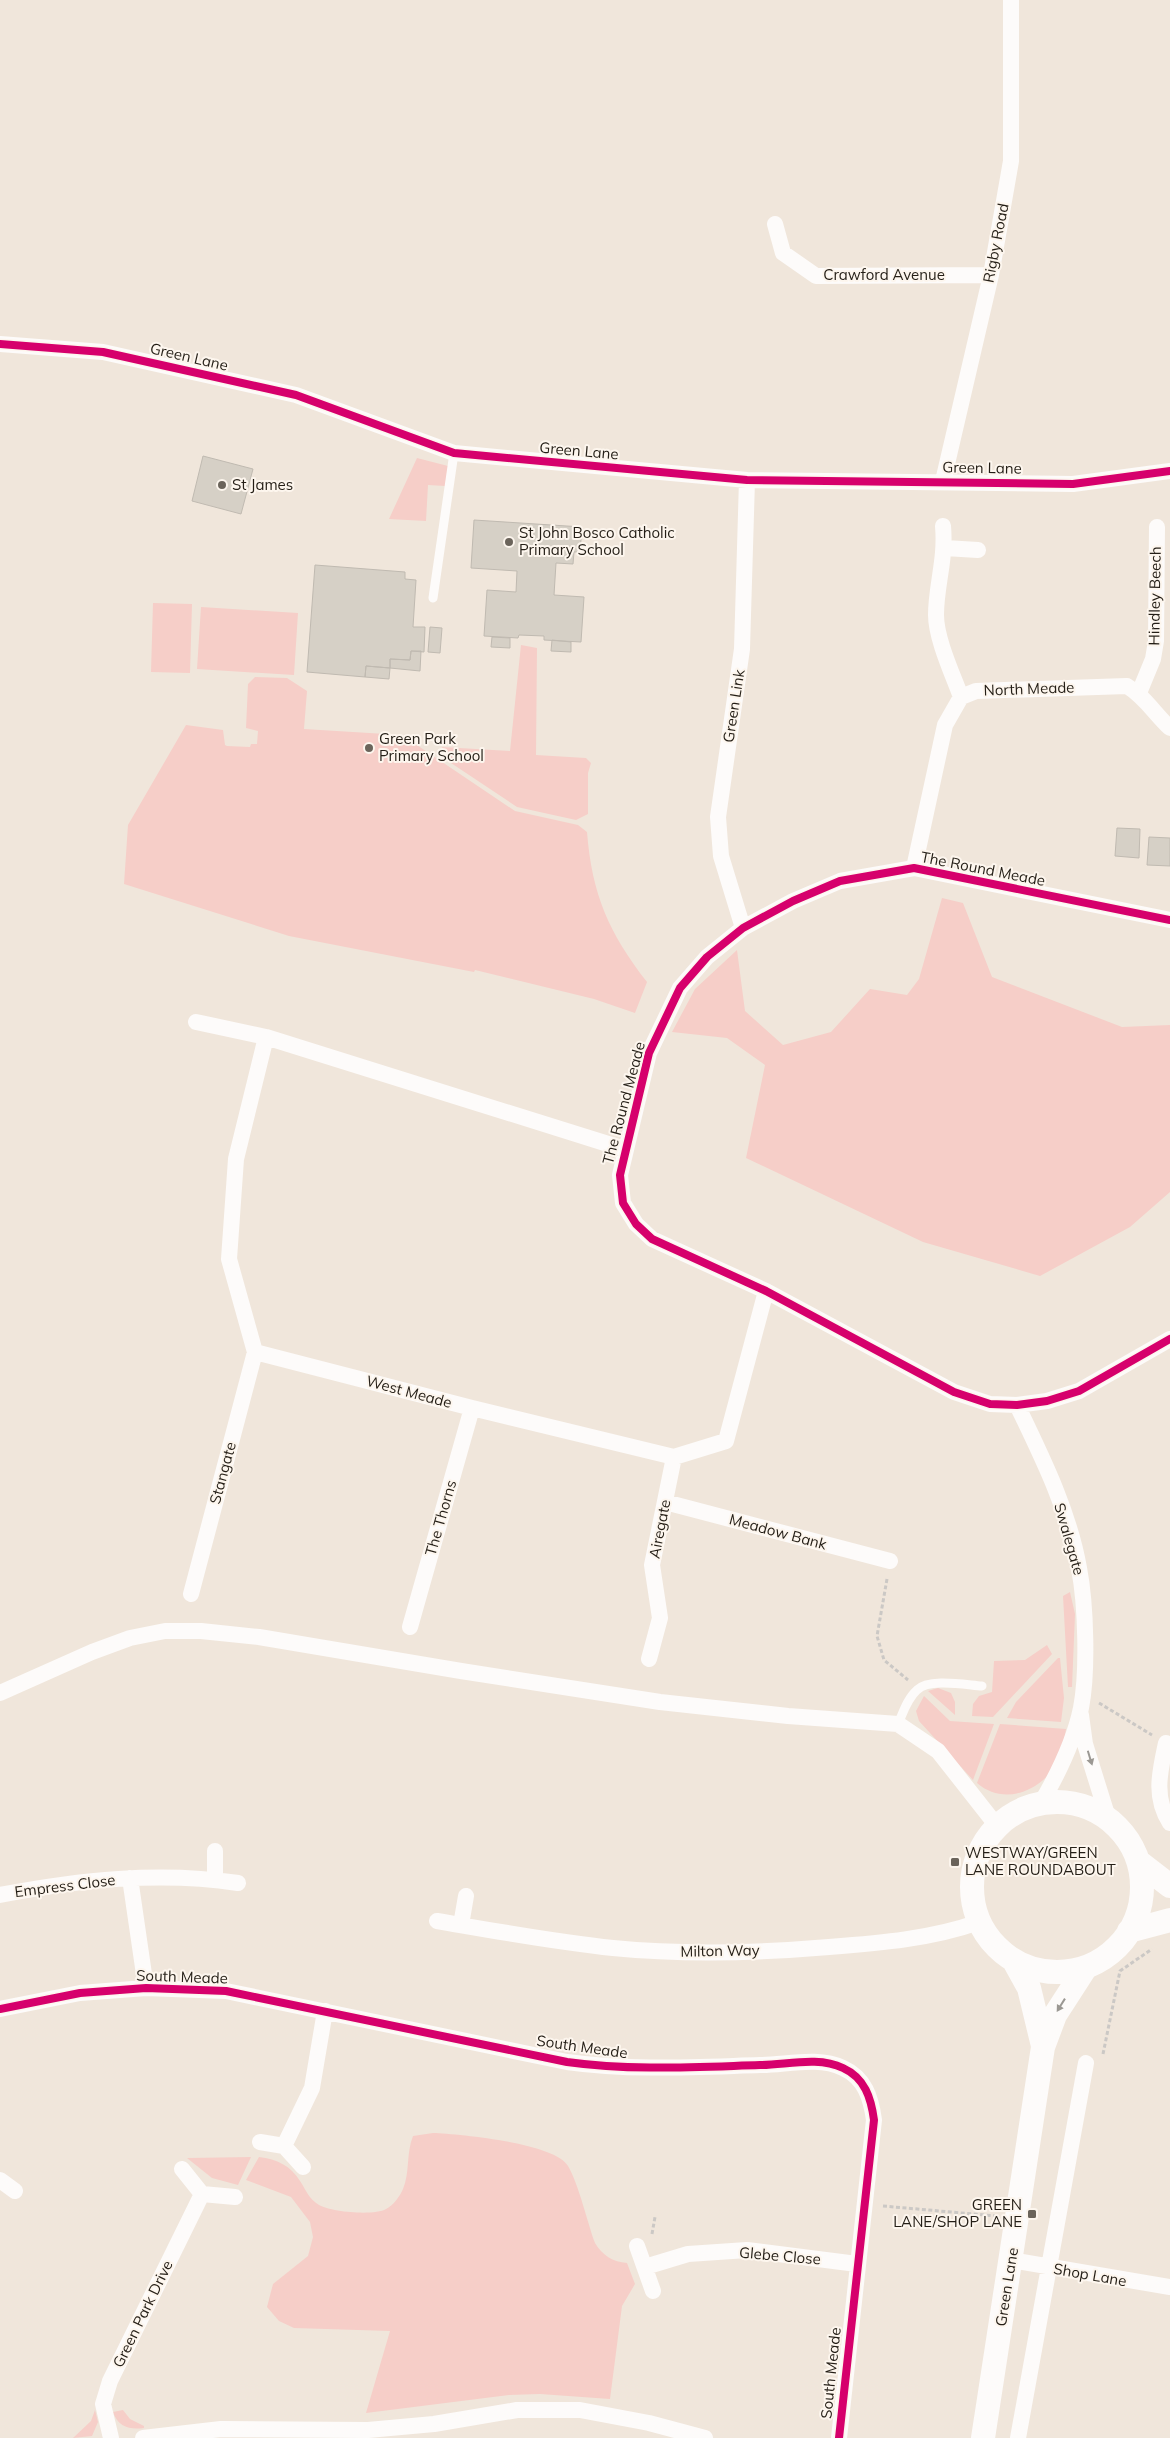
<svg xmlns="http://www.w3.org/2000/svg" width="1170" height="2438" font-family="Mulish,sans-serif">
<rect width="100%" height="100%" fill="#f0e6db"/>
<path fill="#f6cec8" d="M417 458 448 466 445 486 428 485 426 521 389 519Z
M153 603 192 604 190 673 151 672Z
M201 607 298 613 294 675 197 669Z
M521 645 537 648 536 755 586 758 591 763 588 773V814L576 820 517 807 445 759 442 747 510 751Z
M255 677 287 678 307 691 304 729 402 735 515 811 578 825 587 832C592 895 609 933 647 982L635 1013 594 999 475 970 474 972 289 936 124 884 128 825 186 725 223 730 225 745 227 746 250 747 251 744H257L258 731 246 728 248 684Z
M942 898 963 903 992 977 1122 1027 1170 1025V1192L1130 1227 1040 1276 923 1242 746 1158 765 1065 727 1038 672 1032 695 989 737 950 745 1011 783 1045 831 1032 870 989 907 995 919 979Z
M1070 1592 1075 1614 1072 1687H1068L1063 1596Z
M1047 1645 1052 1654 993 1717 972 1716 973 1704 979 1696 992 1692 994 1661 1025 1660Z
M1058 1658H1060L1064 1698 1061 1722 1007 1718 1016 1702Z
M938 1688 951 1693 955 1702V1715L928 1691Z
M924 1696 950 1721 994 1724 973 1780 919 1721 916 1711Z
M1000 1724 1066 1729C1064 1743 1059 1761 1050 1773 1031 1795 1000 1803 977 1783Z
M433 2133C459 2134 555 2143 568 2166 579 2185 587 2221 595 2243 602 2255 613 2262 627 2263L635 2284 622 2306 610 2399 540 2394 509 2395 366 2413 390 2331 294 2328 279 2321 267 2307 273 2284 308 2256 313 2237 310 2222 291 2197 246 2180 259 2157C277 2159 291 2166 300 2181 306 2190 309 2199 319 2205 331 2212 374 2216 386 2209 393 2206 400 2196 403 2189 410 2173 406 2153 413 2136Z
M251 2157 238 2185 212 2178 187 2158Z
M95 2410 98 2422 92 2436 73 2438 91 2421Z
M123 2410 130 2419 144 2426V2428C130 2430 118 2427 113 2412Z"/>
<path fill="#d6d0c6" stroke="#c0bab1" d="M203 456 253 469 241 514 192 501Z
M474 520 582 527 580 552H574L573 564 556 563 554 595 584 597 581 642 544 640V636L519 635 518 638 484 636 487 590 516 592 517 571 471 568Z
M315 565 405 572V579L416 580 413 627H425L424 652 411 651 410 660 390 659V668L366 666 365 677 307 672Z
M430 627 442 628 440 653 428 652Z
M492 637 510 638V648L491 647Z
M552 640 571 642V652L551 651Z
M411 651H421L420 671 390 668V659L410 660Z
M366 666 390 668 389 679 365 677Z
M1117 828 1140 829 1139 858 1115 856Z
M1149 837 1170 838V866L1147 865Z"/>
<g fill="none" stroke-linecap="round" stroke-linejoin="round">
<path stroke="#cbc8c5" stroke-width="3" stroke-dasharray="4 2.5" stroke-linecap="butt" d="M887 1579 877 1636 884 1660 908 1680
M1099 1703 1152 1735
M1103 2054 1120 1971 1152 1949
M883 2206 996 2216
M652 2234 655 2217"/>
<path stroke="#fdfbfa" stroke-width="9" d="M433 598 454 453
M898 1724C903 1713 907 1699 917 1690 929 1678 966 1685 982 1686"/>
<path stroke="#fdfbfa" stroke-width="16" d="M775 224 783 253 816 276 991 275
M0 344 103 352 296 395 454 453 747 480 1073 484 1170 471
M943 481 991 275 1011 161V0
M943 526C946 560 936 585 936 615 936 639 953 675 961 697
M945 548 978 550
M1139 693 1153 659 1156 641 1157 527
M914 868 945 725 961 697 976 691 1127 686C1145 697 1155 714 1170 728
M1170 920 914 868 840 881 793 901 743 928 707 957 680 988 649 1053 620 1175 623 1203 636 1224 652 1239 766 1291 954 1392 990 1404 1017 1405 1047 1401 1079 1391 1170 1339
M743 928 721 856 718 817 742 649 747 480
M196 1022 266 1037 624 1149
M255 1352 472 1408 674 1457 726 1441 766 1291
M255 1352 229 1259 236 1159 266 1037
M1017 1405C1042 1457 1069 1511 1079 1568 1086 1605 1088 1672 1081 1708 1074 1742 1058 1774 1041 1803
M665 1502 890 1561
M191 1594 255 1352
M410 1627 472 1408
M649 1659 660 1618 652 1565 674 1457
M0 1693 92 1652 130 1638 165 1631H201L259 1637 461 1671 660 1702 788 1716 898 1724 938 1751 997 1826
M1081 1715 1085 1744 1109 1821
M1166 1743C1160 1771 1153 1797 1170 1823
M130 1878 146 1988
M215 1880V1851
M0 1895C78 1880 159 1871 238 1883
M437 1921C495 1931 554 1942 613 1948 685 1955 758 1953 829 1947 880 1943 931 1939 979 1922
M461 1925 466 1896
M0 2009 80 1993 146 1988 226 1991 567 2062C631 2071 695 2067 760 2065 786 2065 818 2056 843 2068 865 2078 871 2098 874 2120L839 2438
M260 2142 284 2146 303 2167
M284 2146 312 2088 325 2011
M182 2169 202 2194 235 2197
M0 2180 15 2191
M637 2246 653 2291
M1011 2260 1170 2287
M645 2267 688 2254 747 2250 857 2264
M111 2438 103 2404 110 2381 202 2194
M143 2438 221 2429 368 2430 434 2424 517 2410H580L649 2423 705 2438
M1018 2438 1086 2063"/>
<path stroke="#fdfbfa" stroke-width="24" d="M972 1887a85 85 0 1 1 170 0a85 85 0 1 1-170 0Z
M1139 1862 1170 1886
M1129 1931 1170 1920
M1014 1961 1029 1988 1043 2046
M983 2438 1043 2047 1055 2015 1086 1967"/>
<g stroke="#fdf6ee" stroke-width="11">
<path id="cycleway" d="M0 344 103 352 296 395 454 453 747 480 1073 484 1170 471
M1170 920 914 868 840 881 793 901 743 928 707 957 680 988 649 1053 620 1175 623 1203 636 1224 652 1239 766 1291 954 1392 990 1404 1017 1405 1047 1401 1079 1391 1170 1339
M0 2009 80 1993 146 1988 226 1991 567 2062C631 2071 695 2067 760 2065 786 2065 818 2056 843 2068 865 2078 871 2098 874 2120L839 2438"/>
</g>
<use href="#cycleway" stroke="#d6006c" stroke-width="8"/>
</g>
<defs><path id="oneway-solid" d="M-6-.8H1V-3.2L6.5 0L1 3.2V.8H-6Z" transform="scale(1.25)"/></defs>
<g fill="#9b9893">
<use href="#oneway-solid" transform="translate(1090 1758) rotate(73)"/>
<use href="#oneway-solid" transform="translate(1061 2005) rotate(122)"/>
</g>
<g fill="#6b645b" stroke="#fdf6ee" stroke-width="2">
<circle cx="222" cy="485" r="5"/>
<circle cx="509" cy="542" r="5"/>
<circle cx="369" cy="748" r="5"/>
<rect x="950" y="1857" width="10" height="10" rx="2.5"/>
<rect x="1027" y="2209" width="10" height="10" rx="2.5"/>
</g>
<g text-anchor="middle" stroke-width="4" stroke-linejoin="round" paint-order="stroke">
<g font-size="15" fill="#241e16" stroke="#fdf6ee">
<text transform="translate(996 243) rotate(-79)" y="5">Rigby Road</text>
<text x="884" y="280">Crawford Avenue</text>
<text transform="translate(189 357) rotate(13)" y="5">Green Lane</text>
<text transform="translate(579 451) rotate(5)" y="5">Green Lane</text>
<text transform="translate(982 468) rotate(1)" y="5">Green Lane</text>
<text transform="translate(1155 596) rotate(-89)" y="5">Hindley Beech</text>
<text transform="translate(1029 689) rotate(-2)" y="5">North Meade</text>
<text transform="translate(734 706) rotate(-81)" y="5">Green Link</text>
<text transform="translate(983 869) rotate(11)" y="5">The Round Meade</text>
<text transform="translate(624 1103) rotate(-75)" y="5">The Round Meade</text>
<text transform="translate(409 1392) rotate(15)" y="5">West Meade</text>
<text transform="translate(223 1473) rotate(-75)" y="5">Stangate</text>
<text transform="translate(441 1518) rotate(-74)" y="5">The Thorns</text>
<text transform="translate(660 1529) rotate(-79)" y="5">Airegate</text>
<text transform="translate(778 1532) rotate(15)" y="5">Meadow Bank</text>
<text transform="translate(1069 1539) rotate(74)" y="5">Swalegate</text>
<text transform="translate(65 1886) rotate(-7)" y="5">Empress Close</text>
<text transform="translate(720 1951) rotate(-1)" y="5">Milton Way</text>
<text transform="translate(182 1977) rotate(2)" y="5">South Meade</text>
<text transform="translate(582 2047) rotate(8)" y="5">South Meade</text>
<text transform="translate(780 2256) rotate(5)" y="5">Glebe Close</text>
<text transform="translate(1090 2275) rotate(10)" y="5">Shop Lane</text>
<text transform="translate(1007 2287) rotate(-81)" y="5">Green Lane</text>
<text transform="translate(143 2314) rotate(-64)" y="5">Green Park Drive</text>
<text transform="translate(831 2373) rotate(-84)" y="5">South Meade</text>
</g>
<g font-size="15" fill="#241e16" stroke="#fdf6ee" text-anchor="start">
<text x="232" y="490">St James</text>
<text x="519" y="538">St John Bosco Catholic<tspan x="519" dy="17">Primary School</tspan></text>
<text x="379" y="744">Green Park<tspan x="379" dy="17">Primary School</tspan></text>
<text x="965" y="1858">WESTWAY/GREEN<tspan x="965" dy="17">LANE ROUNDABOUT</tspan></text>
<text x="1022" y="2210" text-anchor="end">GREEN<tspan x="1022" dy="17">LANE/SHOP LANE</tspan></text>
</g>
</g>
</svg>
